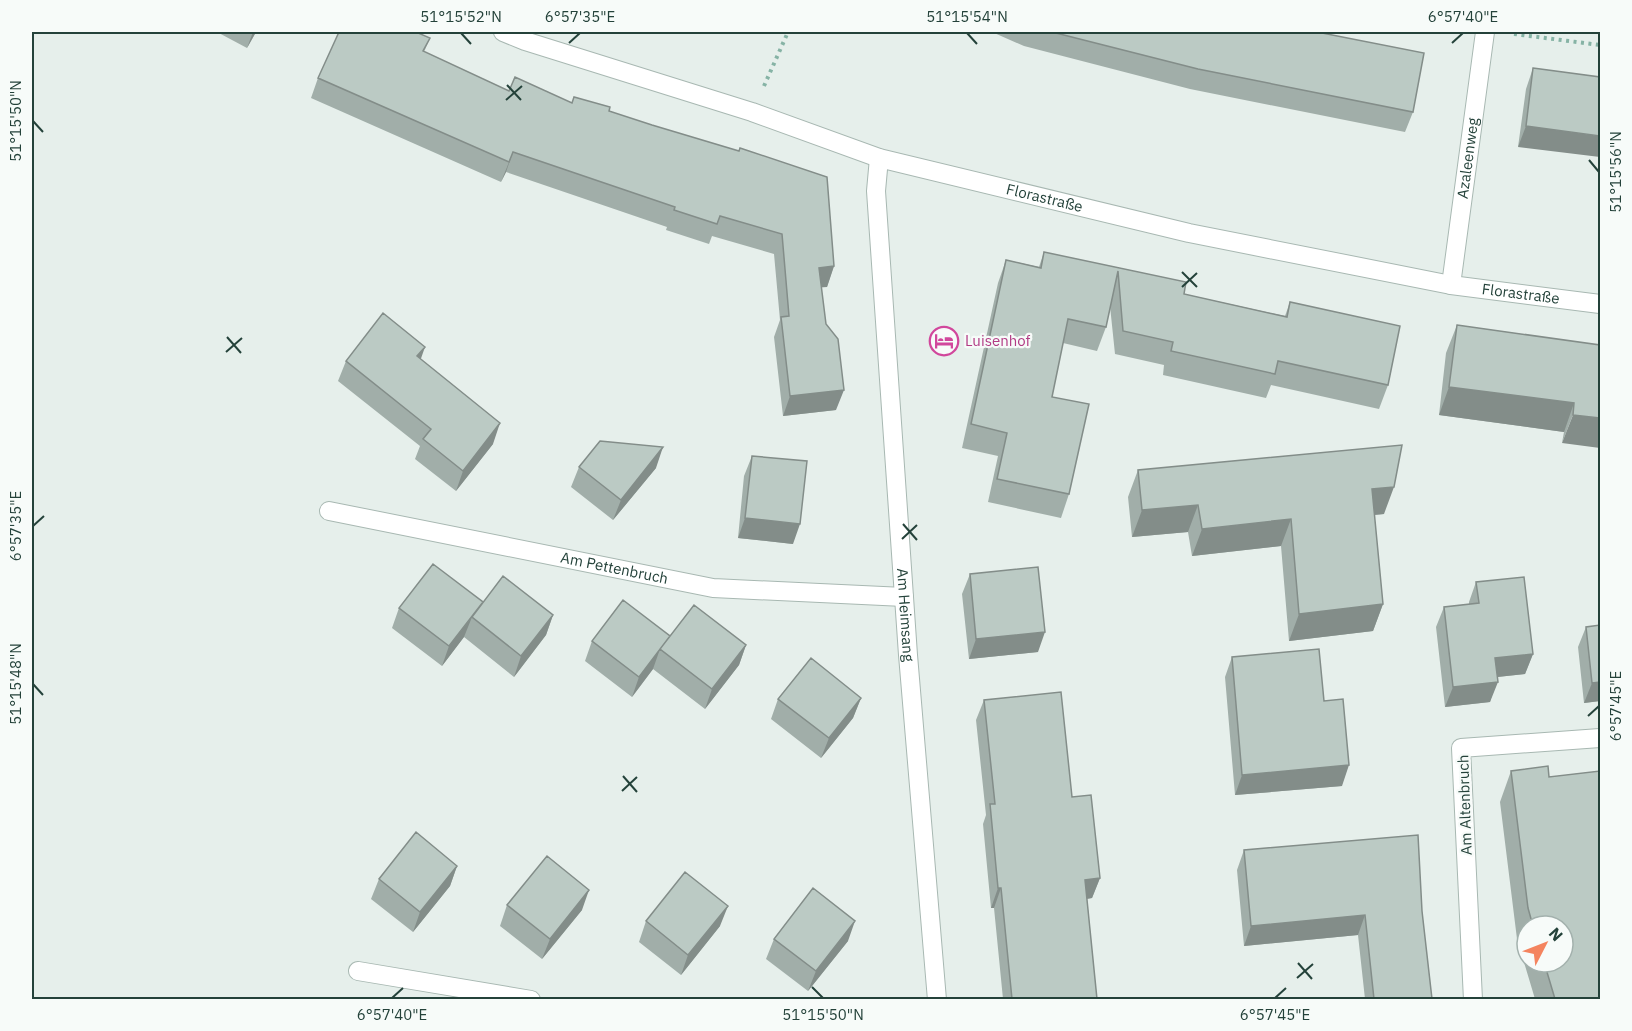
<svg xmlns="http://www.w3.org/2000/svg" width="1632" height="1031" font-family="'IBM Plex Sans',sans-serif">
<rect width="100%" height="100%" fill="#e6efeb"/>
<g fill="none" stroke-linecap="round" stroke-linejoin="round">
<g stroke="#a8b8b2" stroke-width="20">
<g id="minor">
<path id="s1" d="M503 32 525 41 752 112 879 158 1189 233 1451 285 1600 304"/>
<path id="s2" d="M879 158 876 191 908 655 937 1000"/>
<path id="s3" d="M1451 285 1485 32"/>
<path id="s4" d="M329 511 713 588 904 597"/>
<path d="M358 971 531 1000"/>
<path d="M1473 1000 1461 748 1600 738"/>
</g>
</g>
<path stroke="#86b3a5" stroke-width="4" stroke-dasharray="3 4.5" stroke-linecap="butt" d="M1514 34 1600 45
M764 86 788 32"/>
<use href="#minor" stroke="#fff" stroke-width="18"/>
</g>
<path fill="#a1aea9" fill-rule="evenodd" d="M217 32H256L247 48Z
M992 32H1317L1413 112 1405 132 1190 89 1024 46Z
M430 38 424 52 509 91 572 103 609 111 834 266 827 287H821L836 410 783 416 774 337 780 320 774 254 712 236 709 244 666 230 667 227 506 172 501 182 311 98 318 78Z
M1533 68 1600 77 1518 147 1526 89Z
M1044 252 1184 294 1285 316 1290 302 1388 385 1379 409 1271 385 1266 398 1163 375 1164 365 1115 354 1110 306 1106 327 1097 351 1063 343 1052 397 1069 494 1061 518 988 502 998 456 962 448 998 283 1006 260 1039 267Z
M1457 325 1600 345 1562 443 1564 432 1439 415 1446 353Z
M420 359 493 444 456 491 415 459 420 446 338 381 346 361Z
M752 456 793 544 738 538 744 476Z
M579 467 656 468 613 520 571 487Z
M1138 470 1384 514 1374 515 1383 604 1373 631 1289 641 1281 546 1192 556 1188 532 1132 537 1128 497Z
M970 574 1038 652 969 659 962 594Z
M1476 582 1533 654 1525 674 1497 677 1490 702 1445 707 1436 627 1444 607 1469 604V602Z
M483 602 553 615 546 635 514 677 464 637 442 666 392 628 399 608Z
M1586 627 1600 701 1584 703 1578 647Z
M670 636 746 645 739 665 705 709 653 669 632 697 585 661 592 641Z
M1232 657 1342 786 1235 795 1225 677Z
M861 698 853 718 821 758 771 719 778 699Z
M984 700 1072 797 1100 878 1092 898 1087 899 1097 999H1003L994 908H991L983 824 986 815 976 720Z
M1600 770V999H1535L1517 939 1500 802 1511 771 1549 777 1600 771ZM1527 926H1563V962H1527Z
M1244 850 1422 911 1432 999H1365L1358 935 1244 946 1237 870Z
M457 866 450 886 413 932 371 899 379 879Z
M507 905 582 910 542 959 500 926Z
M646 921 720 926 681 975 639 942Z
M774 939 848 941 808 991 766 959Z"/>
<path fill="#838d89" d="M253 32H256L247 48Z
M1526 126 1600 136V157L1518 147Z
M513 152 506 172 501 182Z
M834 266 827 287 812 288 819 268Z
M425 347 418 367 417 356Z
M1449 387 1574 403 1564 432 1439 415Z
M844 390 836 410 783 416 790 396Z
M1573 415 1600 418V448L1562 443Z
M500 423 493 444 456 491 463 471Z
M663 447 656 468 613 520 621 500Z
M1394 487 1384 514 1362 516 1372 489Z
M1198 505 1188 532 1132 537 1142 510Z
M745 518 800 524 793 544 738 538Z
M1291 519 1281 546 1192 556 1202 529Z
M1383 604 1373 631 1289 641 1299 614Z
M553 615 546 635 514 677 521 656Z
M472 617 464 637 442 666 449 646Z
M1045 632 1038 652 969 659 976 639Z
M670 636 660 649 653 669 632 697 639 677Z
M746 645 739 665 705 709 712 689Z
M1533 654 1525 674 1488 678 1495 658Z
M1498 682 1490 702 1445 707 1453 687Z
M1600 682V701L1584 703 1592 683Z
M861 698 853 718 821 758 829 738Z
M1349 765 1342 786 1235 795 1242 775Z
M457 866 450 886 413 932 420 912Z
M1100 878 1092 898 1078 900 1085 880Z
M998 888H1001L994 908H991Z
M589 890 582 910 542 959 550 939Z
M728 906 720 926 681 975 688 955Z
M1365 915 1358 935 1244 946 1251 926Z
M855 921 848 941 808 991 816 971Z"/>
<path fill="#bbcac4" stroke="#838d89" stroke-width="1.5" d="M339 32H416L430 38 423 51 509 91 515 77 572 103 574 97 610 107 609 111 652 125 739 151 740 148 827 177 834 266 819 268 826 324 838 339 844 390 790 396 781 317 789 316 782 234 720 216 717 224 674 210 675 207 513 152 509 162 318 78Z
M1052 32H1317L1424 53 1413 112 1198 69Z
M1533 68 1600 77V136L1526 126Z
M1044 252 1186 282 1184 294 1287 317 1290 302 1400 326 1388 385 1278 361 1275 374 1171 351 1173 342 1123 331 1118 271 1106 327 1068 319 1052 397 1089 404 1069 494 997 479 1007 433 971 424 1006 260 1041 268Z
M383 313 425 347 417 356 500 423 463 471 423 439 431 429 346 361Z
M1457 325 1600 345V418L1573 415 1574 403 1449 387Z
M600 441 663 447 621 500 579 467Z
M1402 445 1394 487 1372 489 1383 604 1299 614 1291 519 1202 529 1198 505 1142 510 1138 470Z
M752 456 807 461 800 524 745 518Z
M433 564 483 602 449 646 399 608Z
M1038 567 1045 632 976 639 970 574Z
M503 576 553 615 521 656 472 617Z
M1524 577 1533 654 1495 658 1498 682 1453 687 1444 607 1479 603 1476 582Z
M623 600 670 636 639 677 592 641Z
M694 605 746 645 712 689 660 649Z
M1600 625V682L1592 683 1586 627Z
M1319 649 1324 701 1343 699 1349 765 1242 775 1232 657Z
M811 658 861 698 829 738 778 699Z
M1061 692 1072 797 1091 795 1100 878 1085 880 1097 999H1012L1001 888H998L990 804H995L984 700Z
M1548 766 1549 777 1600 771V999H1555L1544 962H1563V926H1533L1528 908 1511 771Z
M416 832 457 866 420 912 379 879Z
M1418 835 1422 911 1432 999H1374L1365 915 1251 926 1244 850Z
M547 856 589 890 550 939 507 905Z
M685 872 728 906 688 955 646 921Z
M813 888 855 921 816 971 774 939Z"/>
<path fill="none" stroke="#24423a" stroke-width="2" d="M461 33 471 44M967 33 977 44M569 43 580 33M1452 43 1463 33M507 85 521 100M506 100 522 86M33 121 43 132M1589 160 1599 172M1182 272 1197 287M1182 287 1197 273M227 337 241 353M226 352 242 338M903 524 917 540M33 526 44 516M902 539 917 525M33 684 43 695M1588 716 1599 706M623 776 637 792M622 791 637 777M1298 963 1312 979M1297 978 1313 964M812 987 823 998M392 998 403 988M1275 998 1286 988"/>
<defs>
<g id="hotel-ring" transform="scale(1.5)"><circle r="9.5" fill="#f7fbf9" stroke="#d1479c" stroke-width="1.5"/><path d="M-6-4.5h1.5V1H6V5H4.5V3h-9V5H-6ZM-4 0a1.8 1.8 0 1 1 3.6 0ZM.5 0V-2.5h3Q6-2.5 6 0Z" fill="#d1479c"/></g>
</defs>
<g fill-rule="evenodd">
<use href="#hotel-ring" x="944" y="341"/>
</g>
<g text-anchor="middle" stroke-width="4.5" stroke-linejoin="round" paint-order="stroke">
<g font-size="15" fill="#24423a" stroke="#f7fbf9">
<text dy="5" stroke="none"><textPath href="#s3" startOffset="128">Azaleenweg</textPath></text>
<text dy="5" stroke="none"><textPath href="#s1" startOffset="567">Florastraße</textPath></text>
<text dy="5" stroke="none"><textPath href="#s1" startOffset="1053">Florastraße</textPath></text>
<text dy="5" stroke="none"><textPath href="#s4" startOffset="291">Am Pettenbruch</textPath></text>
<text dy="5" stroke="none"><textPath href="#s2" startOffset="458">Am Heimsang</textPath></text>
<text transform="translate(1465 805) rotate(-92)" y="5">Am Altenbruch</text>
</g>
<g font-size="15" fill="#b23c85" stroke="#f7fbf9" text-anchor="start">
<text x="965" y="346">Luisenhof</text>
</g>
</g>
<rect width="1632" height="1031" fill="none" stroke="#f7fbf9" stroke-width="66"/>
<g transform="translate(1545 944) rotate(48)"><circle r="28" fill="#f7fbf9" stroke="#a3b1ad" stroke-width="1.5"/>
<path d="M0-4.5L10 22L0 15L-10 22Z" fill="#f4845f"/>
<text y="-9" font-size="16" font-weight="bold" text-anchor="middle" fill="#24423a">N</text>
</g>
<rect x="33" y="33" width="1566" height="965" fill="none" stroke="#24423a" stroke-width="2"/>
<g font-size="15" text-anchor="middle" fill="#24423a">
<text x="461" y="22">51°15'52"N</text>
<text x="580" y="22">6°57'35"E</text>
<text x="967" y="22">51°15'54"N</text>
<text x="1463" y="22">6°57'40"E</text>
<text transform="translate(16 121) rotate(-90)" y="5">51°15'50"N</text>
<text transform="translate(1616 172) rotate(-90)" y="5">51°15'56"N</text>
<text transform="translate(16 526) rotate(-90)" y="5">6°57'35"E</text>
<text transform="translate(16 684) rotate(-90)" y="5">51°15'48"N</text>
<text transform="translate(1616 706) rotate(-90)" y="5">6°57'45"E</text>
<text x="392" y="1020">6°57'40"E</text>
<text x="823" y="1020">51°15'50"N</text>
<text x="1275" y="1020">6°57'45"E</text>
</g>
</svg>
